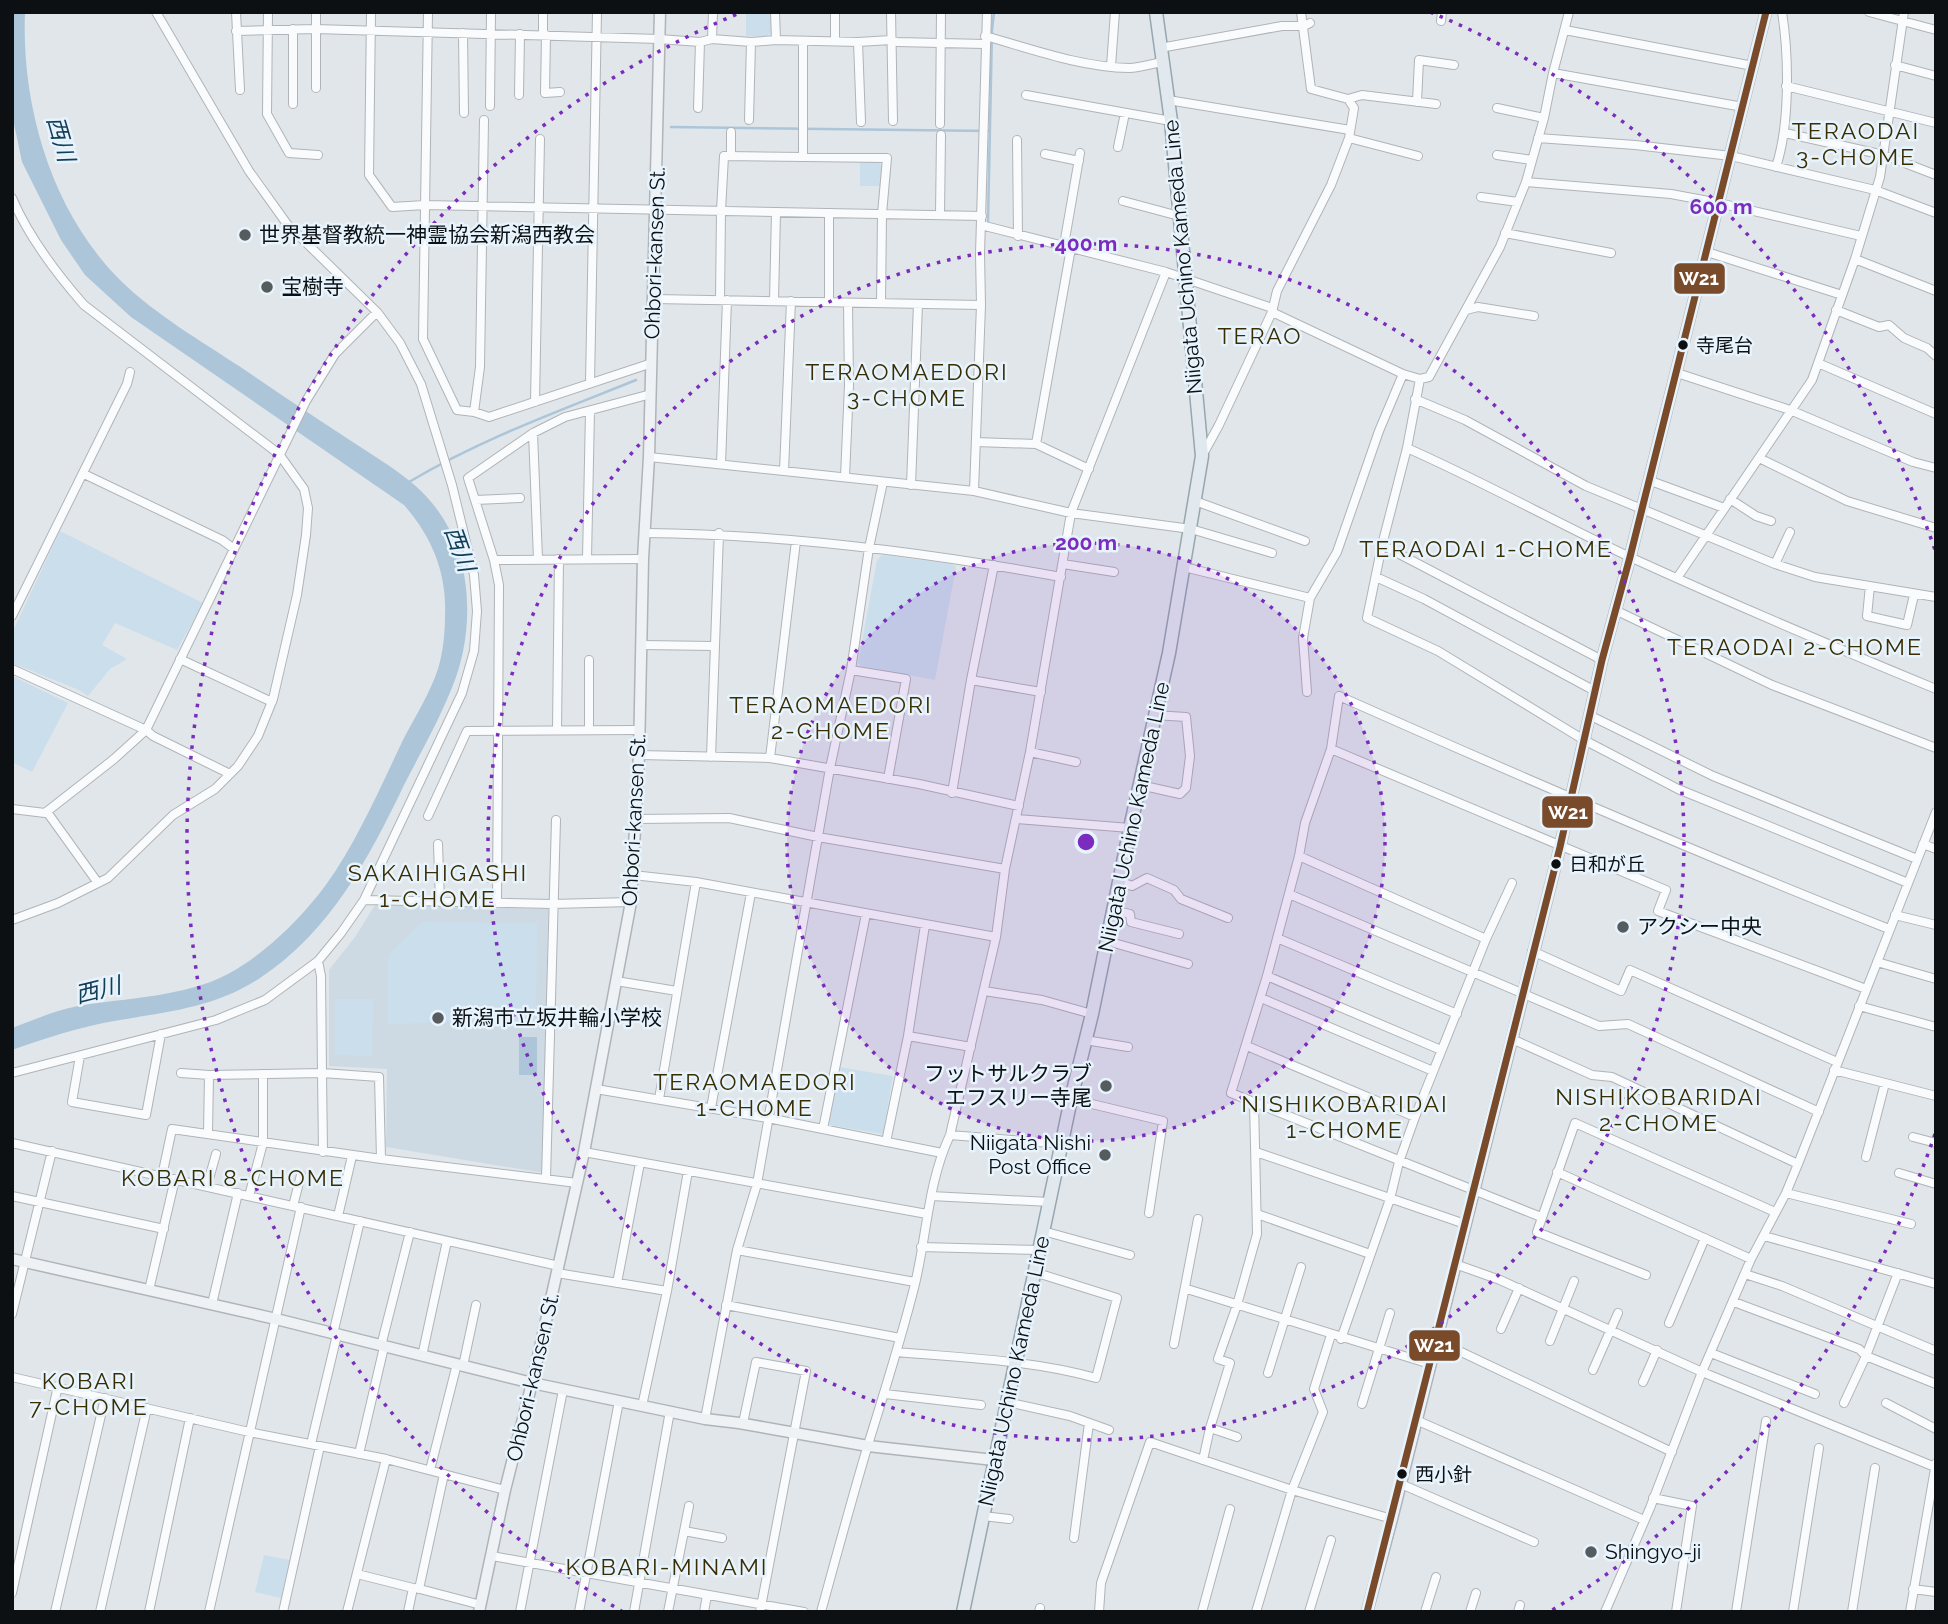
<svg xmlns="http://www.w3.org/2000/svg" width="1948" height="1624" font-family="Raleway,'Noto Sans JP',sans-serif">
<rect width="100%" height="100%" fill="#e0e6ea"/>
<path fill="#cedae3" d="M375 905 548 909 544 1173 386 1147 387 1069 329 1066V970L355 937Z"/>
<path fill="#cbdeec" d="M746 12H771V33L767 36H746Z
M860 161H878L882 166 880 186H860Z
M60 531 203 603 177 650 115 623 102 645 127 659 110 669 88 696 79 690 12 663V633Z
M882 555 952 564 956 567 935 680 861 666 858 663 877 560Z
M12 676 68 703 32 772 12 762Z
M422 922 537 923 536 1020 388 1024V955Z
M335 999H373L372 1056 335 1055Z
M839 1067 893 1076 883 1134 829 1125Z
M264 1555 290 1560 281 1598 255 1592Z"/>
<path fill="#acc5d8" d="M12 12H25C21 107 52 213 121 281 156 315 201 341 242 368 290 401 339 433 388 465 404 476 420 488 432 503 474 553 476 632 451 690 438 722 420 754 404 785 369 858 330 932 260 978 215 1008 166 1012 114 1021 79 1027 46 1038 12 1050V1028C34 1020 56 1010 78 1006 125 998 185 997 228 974 263 955 294 925 319 894 352 853 380 788 403 740 415 717 430 693 438 669 443 653 445 633 445 616 447 573 432 537 404 505L131 317 85 275 61 240 22 162 12 114Z
M519 1037H537V1075H519Z"/>
<g fill="none" stroke-linecap="round" stroke-linejoin="round">
<path stroke="#acc5d8" stroke-width="2.5" d="M671 127 990 131
M988 222 992 30 994 12
M409 482C481 439 559 411 636 380"/>
<g stroke="#b0b4b8" stroke-width="10">
<path id="street" d="M236 12 240 90
M268 12 267 114 289 153 318 155
M316 12V88
M371 12 369 175 392 207 425 205 982 216
M428 12 423 339 457 410 474 412
M775 12 776 40
M891 12 893 121
M1869 12 1936 30
M1441 21 1442 12
M293 29V104
M1565 30 1753 66
M236 31 315 29 659 39 700 42 712 39 751 42 776 40 858 42 891 40 897 42 985 44
M463 33 464 113
M543 35V12
M546 35 545 93 560 92
M985 36C1032 49 1080 67 1129 68 1140 68 1151 64 1162 62
M712 39 713 12
M835 41V12
M858 42 861 122
M1160 48 1282 26H1304L1310 23
M1895 65 1936 76
M1111 66 1115 12
M1553 73 1743 107
M1786 86 1936 123
M519 95 520 34
M1026 95 1171 121
M1348 99 1362 95 1436 104
M1168 100 1350 130
M1417 102 1419 60 1454 65
M490 106 491 12
M698 108 700 42
M1497 108 1544 118
M484 120 480 367 474 412 489 417 652 363
M749 120 751 42
M940 124 941 12
M731 132V156
M1785 133 1884 155 1936 175
M1349 138 1418 156
M1538 138 1635 145 1731 156 1875 190 1936 213
M1017 140 1018 236
M1118 147 1125 113
M1045 154 1079 161
M1497 155 1532 160
M803 156V41
M1776 167C1790 125 1789 56 1782 12
M1526 182 1671 194 1719 203 1861 236
M1481 197 1518 202
M12 198C29 238 56 273 84 305L279 454 304 489 308 508 306 535 297 595 273 699 258 736 238 766 215 789 173 815 108 878 58 903 12 920
M1123 201 1179 216
M940 215 941 135
M981 225 1166 272 1272 308
M1505 233 1611 253
M1064 245 1080 153
M1707 252 1842 295
M1855 259 1936 291
M654 299 981 305
M720 300 721 211 724 156 887 158 882 214 881 303
M774 301 776 212
M829 302V213
M1466 310 1478 307 1534 316
M1836 310 1879 327 1889 325 1904 338 1927 348 1936 356
M1272 312 1403 374 1420 379 1407 448C1484 482 1557 523 1632 558 1733 604 1834 647 1936 689
M1818 363 1936 414
M1677 373 1790 410 1913 462 1936 468
M1420 379 1429 377 1500 247 1526 182 1544 118 1553 73 1569 12
M590 383 597 12
M1415 399 1465 420 1586 486 1775 564 1815 577 1936 597
M535 402 540 139
M533 433 538 559
M976 442 1036 444 1089 469
M1036 444 1071 248
M1407 448 1382 545 1367 618 1438 651 1584 740 1678 789 1908 883
M1202 456 1219 425 1272 312 1277 291 1331 185 1349 138 1354 108 1348 99 1311 89 1301 12
M649 457 974 491 1071 513 1191 529 1272 553
M1759 458 1847 501 1936 528
M721 464 727 300
M784 471 791 301
M84 474 222 540 234 549
M845 477 849 385 848 303
M1648 480 1724 508
M911 485 918 304
M974 491 981 305 980 254 987 12
M1730 499 1756 516 1771 521
M475 500 520 498
M1195 501 1305 541
M645 533C784 534 924 552 1061 577
M1382 545 1602 660
M587 559 590 411
M494 560 643 559
M1063 564 1114 572
M1775 564 1790 532
M1184 567 1310 598
M1376 577 1424 599 1595 691
M1677 578 1812 380 1855 259 1880 177 1904 12
M1870 586 1867 616 1907 625 1914 595
M1615 610 1772 685 1936 748
M12 616 127 384 130 372
M641 645 714 646
M180 659 272 702
M12 669 146 730 153 736 230 774
M851 670 906 679 888 779
M971 680 1041 692
M1307 692 1303 638 1310 598 1337 552 1379 431 1403 374
M1589 715 1713 776 1917 859
M557 730 559 559
M589 730V660
M1331 749 1666 890 1658 911 1866 989
M1030 752 1076 762
M639 755 770 758 919 784 1019 806
M711 757 719 533
M770 758 796 541
M1140 785 1180 794 1186 788 1190 756 1186 717 1154 715
M952 793 971 680 994 565
M12 809 45 813 114 759 146 730 306 401 335 354 377 312
M47 812 98 883
M428 816 467 731 639 730
M636 819 729 818 818 837 1005 869
M1017 819 1130 828
M438 844 440 902
M1923 844 1936 849
M1299 856 1486 939
M633 875 696 882 996 937
M1119 881 1132 886 1147 878 1174 890 1181 899 1228 918
M1289 894 1599 1026 1628 1024 1819 1112
M364 900 552 904 631 902
M497 903 499 585 494 560 468 478 533 433 565 417 651 394
M1113 910 1130 914 1131 922 1179 934
M1895 915 1936 925
M1277 938 1457 1014
M1107 941 1188 964
M1532 951 1621 991 1630 970 1837 1062
M318 961 321 976 322 1073 379 1077 381 1159 577 1183
M1877 962 1936 979
M1267 976 1441 1050
M616 981 677 991
M984 991 1042 1000 1092 1014
M1261 998 1433 1071
M1859 1006 1936 1027
M908 1036 971 1047
M1512 1039 1592 1075 1612 1077 1798 1164
M1085 1040 1128 1047
M1247 1046 1415 1117
M80 1056 72 1102 146 1115 161 1034
M1834 1070 1936 1096
M12 1073 216 1020 265 1000 318 961 341 933 364 900 462 693 474 651 477 611 474 575 452 485 421 384 400 343 377 312 287 224 249 171 156 12
M181 1073 209 1075 322 1073 323 1152
M596 1089 768 1118 942 1153
M659 1099 696 882
M1071 1099 1163 1121 1149 1213
M711 1108 751 893
M823 1129 866 914
M208 1133 209 1075
M950 1135 1063 1144
M1913 1137 1936 1143
M886 1142 908 1036 925 925
M12 1143 559 1266
M584 1152 927 1214
M1256 1152 1465 1224
M1866 1157 1885 1083
M1557 1172 1751 1259
M1899 1173 1936 1184
M162 1176 172 1129 381 1159
M546 1178 556 820
M207 1186 216 1154
M1786 1193 1911 1224
M12 1196 164 1229
M249 1196 263 1143V1074
M931 1196 1050 1202
M293 1206 301 1175
M1257 1214 1370 1254
M338 1216 352 1156
M1541 1217 1231 1093 1267 976 1299 856 1305 823 1331 749 1339 696C1521 777 1704 856 1889 929
M1043 1231 1130 1255
M1764 1236 1936 1284
M921 1247 1040 1250
M737 1250 915 1282
M1455 1264 1500 1280 1702 1372 1935 1467
M557 1273 667 1291
M1745 1274 1782 1286 1936 1351
M1646 1275 1537 1232 1575 1123 1775 1212
M617 1283 640 1163
M1187 1289 1430 1364
M149 1290 175 1179
M1734 1302 1859 1349 1866 1356 1936 1384
M212 1304 238 1193
M726 1305 900 1338
M12 1314 52 1151
M1669 1323 1705 1238
M1501 1329 1519 1288
M333 1334 360 1221
M1341 1339 1390 1199 1399 1162 1415 1117 1486 939 1512 883
M1436 1340 1672 1452
M1550 1341 1574 1281
M1174 1344 1198 1219
M381 1346 410 1232
M897 1352C963 1358 1032 1360 1096 1378L1117 1298 1034 1272
M1711 1353 1815 1394
M422 1356 447 1241
M463 1366 476 1305
M1593 1370 1618 1313
M1268 1373 1301 1267
M12 1377 249 1432 386 1459 505 1490
M1643 1382 1657 1350
M885 1394 981 1405
M1007 1402 1070 1416 1109 1430
M1844 1403 1866 1356 1898 1273
M1886 1403 1936 1429
M1362 1404 1390 1313
M642 1406 667 1291 688 1171
M705 1419 737 1250 757 1184 830 768 851 670 869 548 883 482
M1416 1420 1644 1520
M743 1423 756 1362 806 1371 760 1612
M1210 1428 1237 1437
M311 1444 337 1335
M359 1454 384 1347
M1203 1460 1210 1428 1230 1363 1218 1359 1237 1305 1257 1234 1254 1102
M430 1470 457 1364
M1401 1484 1534 1542
M1653 1498 1692 1506 1676 1612
M983 1516 1009 1519
M684 1531 722 1538
M1074 1538 1089 1423
M492 1556 804 1612
M357 1574 413 1588 408 1612
M416 1588 481 1605
M419 1589 444 1474
M1913 1589 1936 1592
M12 1593 58 1386
M55 1612 105 1398
M100 1612 147 1408
M149 1612 190 1418
M209 1612 301 1207
M283 1612 320 1446
M347 1612 386 1459
M520 1612 563 1390
M579 1612 619 1401
M634 1612 670 1411
M668 1612 689 1506
M704 1612 707 1595
M821 1612C836 1557 851 1502 867 1448 884 1393 901 1340 915 1284 927 1234 928 1182 950 1135L996 937 1005 869 1030 752 1071 513 1166 272
M1039 1612 1040 1608
M1099 1612 1101 1583 1150 1442 1292 1490 1392 1519
M1202 1612 1230 1509
M1256 1612 1292 1490 1323 1412 1314 1389 1331 1335
M1309 1612 1331 1540
M1425 1612 1436 1577
M1470 1612 1476 1593
M1518 1612 1520 1605
M1605 1612 1650 1508 1702 1372 1751 1259 1786 1193 1798 1164 1936 812
M1736 1612 1766 1421
M1793 1612 1819 1448
M1852 1612 1875 1468
M1910 1612 1936 1463"/>
</g>
<g stroke="#b0b4b8" stroke-width="13">
<path id="secondary" d="M12 1259 276 1319 532 1383 705 1419 739 1423 868 1446 994 1460
M479 1612 505 1490 532 1383 584 1152 631 902 639 755 643 559 649 457 660 12
M1367 1612 1392 1519 1560 847 1602 660 1630 557 1766 12"/>
</g>
<g stroke="#97a6af" stroke-width="15">
<path id="primary" d="M963 1612 1071 1099 1092 1014 1130 828 1169 653 1202 456 1171 121 1156 12"/>
</g>
<use href="#street" stroke="#fafbfc" stroke-width="8"/>
<use href="#secondary" stroke="#eef2f5" stroke-width="10"/>
<use href="#primary" stroke="#e2e9ee" stroke-width="12"/>
<g stroke="#e8f4fd" stroke-width="12">
<path id="bus-1" d="M1367 1612 1560 847 1602 660 1630 557 1766 12"/>
</g>
<use href="#bus-1" stroke="#7a4b2a" stroke-width="7"/>
</g>
<circle cx="1086" cy="842" r="299" fill="#7b2cbf" fill-opacity=".12"/>
<g fill="none" stroke="#7b2cbf" stroke-width="3.5" stroke-dasharray="3.5 7">
<circle cx="1086" cy="842" r="299"/>
<circle cx="1086" cy="842" r="598"/>
<path d="M1935 1134A898 898 0 0 1 1549 1612M623 1612A898 898 0 0 1 742 12M1430 12A898 898 0 0 1 1935 550"/>
</g>
<g fill="#565b5e" stroke="#e8f4fd" stroke-width="2.5">
<circle cx="245" cy="235" r="7"/>
<circle cx="267" cy="287" r="7"/>
<circle cx="1623" cy="927" r="7"/>
<circle cx="438" cy="1018" r="7"/>
<circle cx="1106" cy="1086" r="7"/>
<circle cx="1105" cy="1155" r="7"/>
<circle cx="1591" cy="1552" r="7"/>
</g>
<g fill="#0c1012" stroke="#e8f4fd" stroke-width="2.5">
<circle cx="1683" cy="345" r="6"/>
<circle cx="1556" cy="864" r="6"/>
<circle cx="1402" cy="1474" r="6"/>
</g>
<g text-anchor="middle" stroke-width="5" stroke-linejoin="round" paint-order="stroke">
<g font-size="19" fill="#0c1012" stroke="#e8f4fd" text-anchor="start">
<text x="1696" y="352">寺尾台</text>
<text x="1569" y="871">日和が丘</text>
<text x="1415" y="1481">西小針</text>
</g>
<g font-size="21" fill="#0c1012" stroke="#e8f4fd" text-anchor="start">
<text x="259" y="242">世界基督教統一神霊協会新潟西教会</text>
<text x="281" y="294">宝樹寺</text>
<text x="1637" y="934">アクシー中央</text>
<text x="452" y="1025">新潟市立坂井輪小学校</text>
<text x="1092" y="1081" text-anchor="end">フットサルクラブ<tspan x="1092" dy="24">エフスリー寺尾</tspan></text>
<text x="1091" y="1150" text-anchor="end">Niigata Nishi<tspan x="1091" dy="24">Post Office</tspan></text>
<text x="1605" y="1559">Shingyo-ji</text>
</g>
<g font-size="21" fill="#0c1012" stroke="#e8f4fd">
<text transform="translate(655 253) rotate(-88)" y="7">Ohbori-kansen St.</text>
<text transform="translate(1183 257) rotate(-95)" y="7">Niigata Uchino Kameda Line</text>
<text transform="translate(1134 817) rotate(-78)" y="7">Niigata Uchino Kameda Line</text>
<text transform="translate(634 820) rotate(-87)" y="7">Ohbori-kansen St.</text>
<text transform="translate(1014 1371) rotate(-78)" y="7">Niigata Uchino Kameda Line</text>
<text transform="translate(533 1377) rotate(-77)" y="7">Ohbori-kansen St.</text>
</g>
<g font-size="23" letter-spacing="2" fill="#3a2d02" stroke="#e8f4fd">
<text x="1856" y="139">TERAODAI<tspan x="1856" dy="26">3-CHOME</tspan></text>
<text x="1260" y="344">TERAO</text>
<text x="907" y="380">TERAOMAEDORI<tspan x="907" dy="26">3-CHOME</tspan></text>
<text x="1486" y="557">TERAODAI 1-CHOME</text>
<text x="1795" y="655">TERAODAI 2-CHOME</text>
<text x="831" y="713">TERAOMAEDORI<tspan x="831" dy="26">2-CHOME</tspan></text>
<text x="438" y="881">SAKAIHIGASHI<tspan x="438" dy="26">1-CHOME</tspan></text>
<text x="755" y="1090">TERAOMAEDORI<tspan x="755" dy="26">1-CHOME</tspan></text>
<text x="1659" y="1105">NISHIKOBARIDAI<tspan x="1659" dy="26">2-CHOME</tspan></text>
<text x="1345" y="1112">NISHIKOBARIDAI<tspan x="1345" dy="26">1-CHOME</tspan></text>
<text x="233" y="1186">KOBARI 8-CHOME</text>
<text x="89" y="1389">KOBARI<tspan x="89" dy="26">7-CHOME</tspan></text>
<text x="667" y="1575">KOBARI-MINAMI</text>
</g>
<g font-size="23" font-style="italic" fill="#123d57" stroke="#e8f4fd">
<text transform="translate(61 139) rotate(74)" y="8">西川</text>
<text transform="translate(460 549) rotate(70)" y="8">西川</text>
<text transform="translate(98 990) rotate(-14)" y="8">西川</text>
</g>
</g>
<circle cx="1086" cy="842" r="10" fill="#7b2cbf" stroke="#e8f4fd" stroke-width="3.5"/>
<g font-size="21" text-anchor="middle" font-weight="bold" fill="#7b2cbf" stroke="#e8f4fd" stroke-width="5" stroke-linejoin="round" paint-order="stroke">
<text x="1721" y="214">600 m</text>
<text x="1086" y="251">400 m</text>
<text x="1086" y="550">200 m</text>
</g>
<g stroke="#e8f4fd" stroke-width="2.5">
<rect x="1673" y="262" width="53" height="33" rx="7" fill="#7a4b2a"/>
<rect x="1541" y="795" width="53" height="34" rx="7" fill="#7a4b2a"/>
<rect x="1408" y="1329" width="53" height="33" rx="7" fill="#7a4b2a"/>
</g>
<g font-size="19" text-anchor="middle" font-weight="bold" fill="#fff">
<text x="1699" y="285">W21</text>
<text x="1568" y="819">W21</text>
<text x="1434" y="1352">W21</text>
</g>
<rect width="1948" height="1624" fill="none" stroke="#0c1012" stroke-width="28"/>
</svg>
